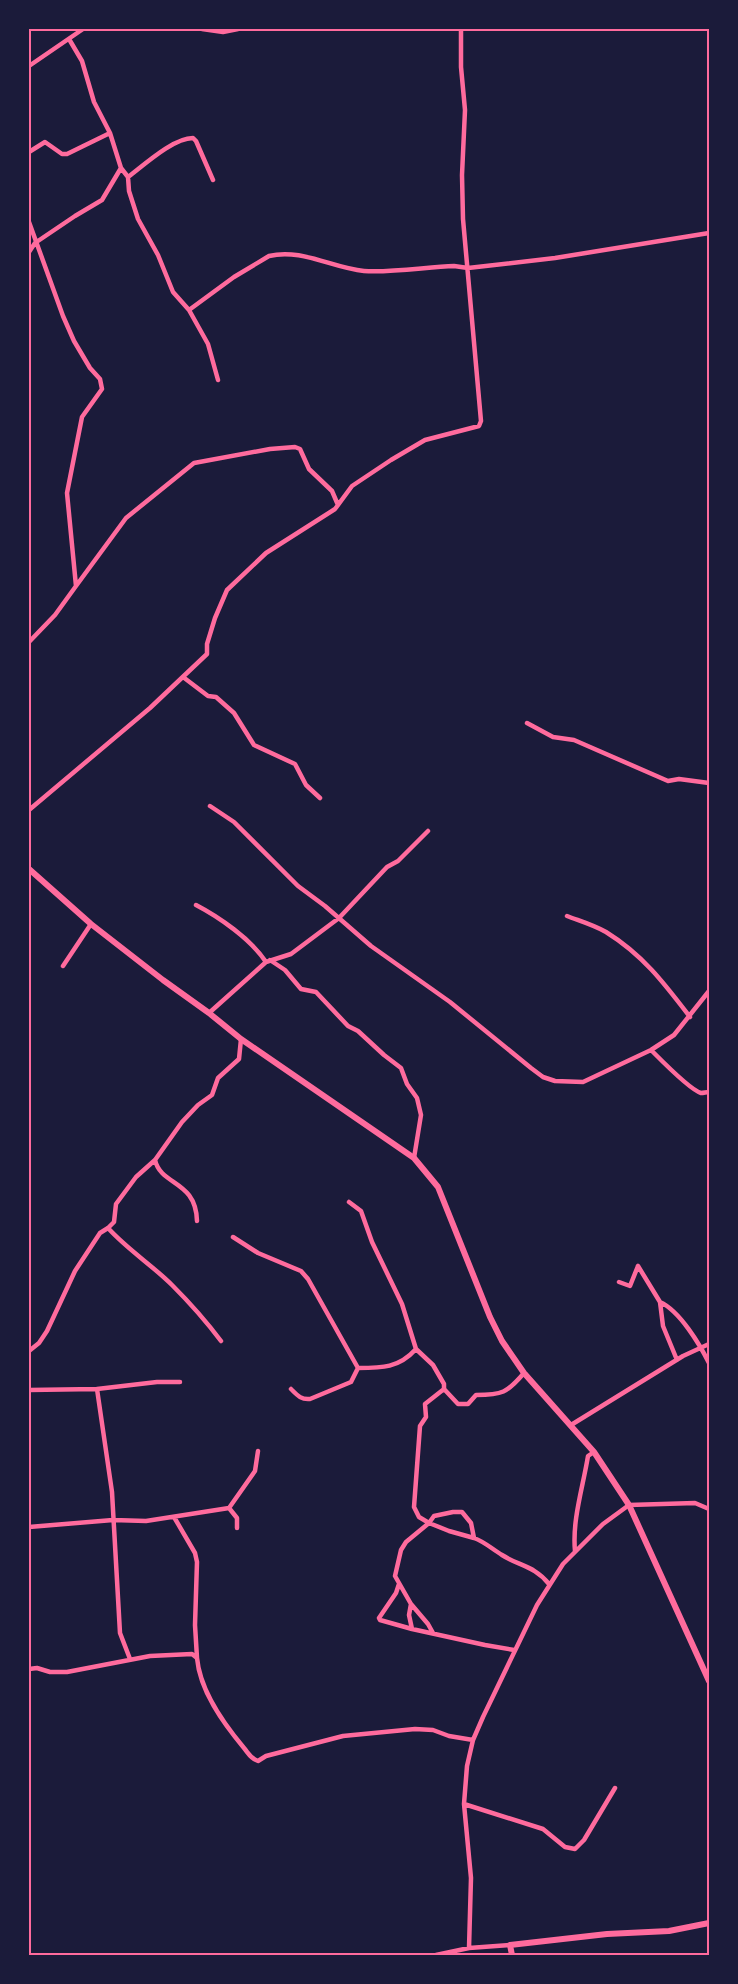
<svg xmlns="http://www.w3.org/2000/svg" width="738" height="1984" font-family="'Asap Condensed',sans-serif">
<rect width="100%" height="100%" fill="#1b1b3a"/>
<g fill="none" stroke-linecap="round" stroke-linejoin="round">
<path stroke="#ff6b9d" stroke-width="4.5" d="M202 29 223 32 238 29
M69 39 82 61 94 102 110 133 121 168 128 177C144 165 173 138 193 138L196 141 213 180
M29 66 83 29
M29 152 45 142 62 154H67L110 133
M128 177 129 191 138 219 158 255 173 292 189 310 208 344 218 380
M29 222 63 316 74 341 90 368 100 379 102 389 82 417 67 493 76 586 55 615 29 642
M29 252 35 243 75 216 102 200 121 168
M189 310 234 277 269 256C301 248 332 268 364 271 390 273 427 267 454 266L468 268 555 258 709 233
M76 586 126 518 194 463 270 449 295 447 300 449 309 469 332 491 338 505
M183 677 208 696 216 697 234 713 254 745 295 764 306 785 320 798
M527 723 553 737 574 740 668 781 679 779 709 783
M210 806 234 822 298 886 325 906 371 946 450 1002 531 1068 543 1077 555 1081 583 1082 651 1050 674 1035 709 991
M29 810 150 708 207 654V644L215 618 227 590 266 553 335 509 352 486 391 460 425 440 479 426 481 421 463 219 462 175 465 110 461 67V29
M196 905C219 917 251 939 266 962
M567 916C580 921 594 925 606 932 643 955 664 983 690 1017
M270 960 285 970 301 989 316 992 348 1026 358 1031 384 1055 401 1068 407 1084 417 1098 421 1115 414 1158
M63 966 91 924
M209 1013 266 962 291 954 339 918 387 867 398 861 428 831
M651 1050C660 1059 690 1090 701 1093 704 1093 706 1092 709 1092
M155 1160C161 1186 196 1180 197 1221
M349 1202 361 1211 372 1242 402 1304 416 1349 433 1365 444 1384V1389L425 1404 426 1417 420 1426 414 1507 419 1517 429 1523 434 1516 453 1512H462L471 1523 474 1538C485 1542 492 1549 502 1555 519 1566 535 1566 549 1584
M108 1228C128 1250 152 1265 172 1285 190 1303 206 1321 221 1341
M233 1237 258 1253 301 1271 308 1279 358 1368C382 1368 399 1368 416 1349
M638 1266 660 1302 663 1326 677 1360
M619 1282 630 1286 638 1266
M660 1302C680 1311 700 1345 709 1363
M29 1351 39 1343 47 1331 75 1271 100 1233 108 1228 114 1222 116 1204 136 1177 155 1160 182 1122 198 1105 212 1095 218 1078 239 1059 241 1039
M97 1389 112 1492 120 1633 130 1659
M291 1389C297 1395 301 1400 310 1399L351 1382 358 1368
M444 1389 458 1404H468L476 1395C502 1395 507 1393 524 1373
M29 1390 97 1389 157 1382H180
M571 1425 683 1356 709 1344
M229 1508 237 1518V1528
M174 1517 195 1553 197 1562 195 1625 197 1658
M29 1527 113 1520 146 1521 229 1508 255 1471 258 1451
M474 1538 449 1531 429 1523 406 1542 401 1550 395 1576 411 1604 409 1615 412 1629 485 1645 514 1650
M575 1551C572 1520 583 1487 588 1456L594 1452
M399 1584 396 1593 379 1618 380 1620 412 1629
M411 1604 428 1624 433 1633
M29 1669 37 1668 50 1672H67L150 1656 192 1654 197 1658C200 1691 223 1723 244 1748 249 1754 250 1758 258 1761L266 1756 343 1736 415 1729 433 1730 449 1736 473 1740
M464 1804 543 1829 565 1847 575 1849 584 1840 615 1788
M469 1948 471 1878 464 1804 467 1766 473 1740 483 1717 537 1605 563 1564 603 1524 629 1505 695 1503 709 1509
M436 1955 469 1948 510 1945"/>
<path stroke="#ff6b9d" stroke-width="6" d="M29 869 91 924 163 980 209 1013 241 1039 414 1158 438 1187 490 1317 502 1341 524 1373 594 1452 629 1505 709 1681
M512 1955 510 1945 607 1934 669 1931 709 1923"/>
</g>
<rect width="738" height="1984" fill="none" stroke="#1b1b3a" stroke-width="60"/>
<rect x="30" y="30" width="678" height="1924" fill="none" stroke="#ff6b9d" stroke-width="2"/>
</svg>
